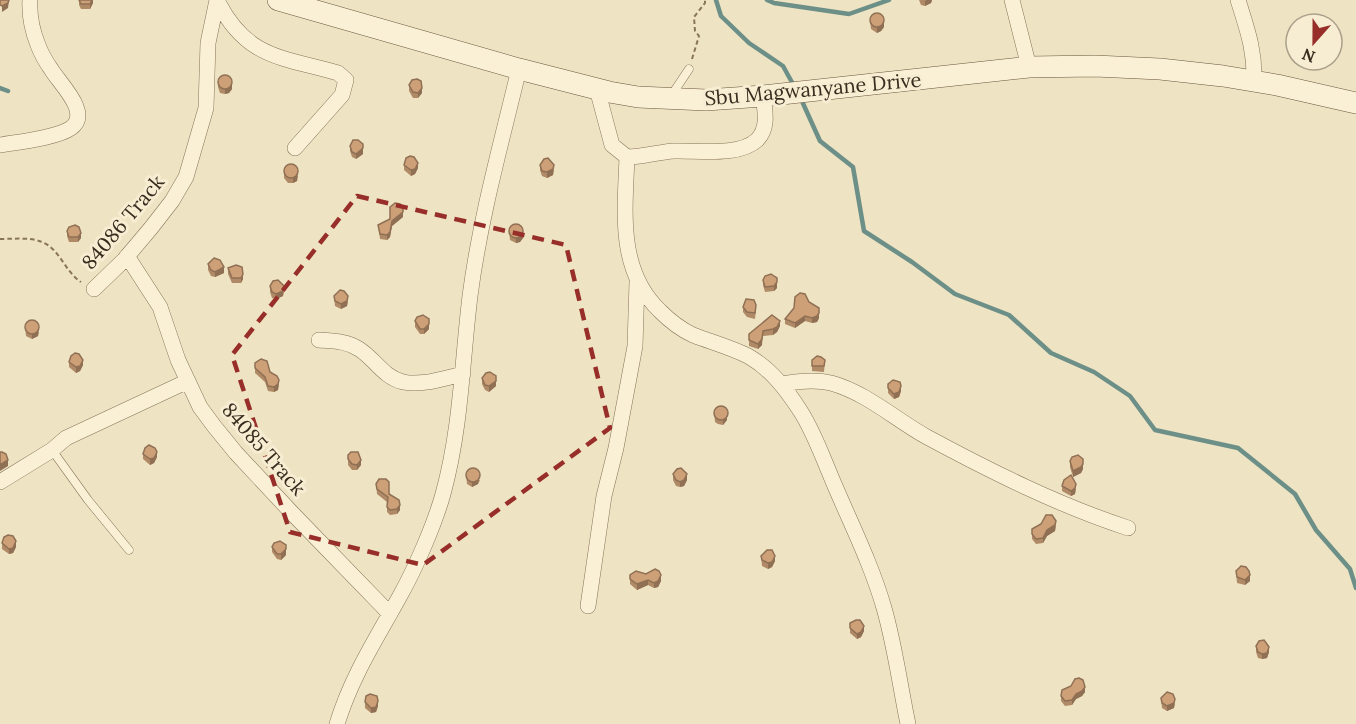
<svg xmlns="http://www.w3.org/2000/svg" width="1356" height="724" font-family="Lora,serif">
<rect width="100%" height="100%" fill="#eee3c2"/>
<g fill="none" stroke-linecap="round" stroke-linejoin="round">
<path stroke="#6c8f88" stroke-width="4.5" d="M716 0 721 16 749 43 783 66 794 86
M767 0 774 3 849 14 889 0
M0 88 8 91
M801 99 820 141 853 167 864 231 912 262 955 294 1009 315 1051 353 1094 372 1130 396 1155 430 1238 448 1295 494 1316 530 1350 569 1356 588"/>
<g stroke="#887559" stroke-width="9">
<path id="service" d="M671 96 689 69
M52 450 88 500 129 550"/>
</g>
<g stroke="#887559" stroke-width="16">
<path id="minor" d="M217 0C246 59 283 57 338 73L346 80 342 95 295 148
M1012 0 1029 67
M1238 0C1247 29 1255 50 1254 81
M597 89 612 145 627 157C625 211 617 270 660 311 670 321 680 329 693 335 711 342 730 347 748 356 771 369 787 390 801 412 815 434 824 461 835 486 852 526 872 566 884 608 895 646 900 686 908 724
M0 145C18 142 57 138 71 128 92 113 59 83 51 69 46 62 41 53 38 45 32 30 29 16 30 0
M627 157C643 157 658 152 674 151 696 150 739 157 757 140 769 128 765 111 763 96
M127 256 160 307 178 360 200 407 214 426 236 453 293 514 390 614
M94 289 124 260 151 228 172 201 186 177 206 108 208 43 217 0
M319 340C333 341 347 341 359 349 375 359 383 377 403 382 423 386 444 378 463 374
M782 384C798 381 815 379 831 383 867 393 896 420 927 437 992 472 1058 505 1128 528
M0 482 52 450 66 438 188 381
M588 606 604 496 616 448 635 346 637 282
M337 724C352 675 377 638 401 594 416 567 435 523 443 494 461 429 462 362 470 296 480 219 501 144 519 69"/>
</g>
<g stroke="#6a563d" stroke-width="22">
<path id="secondary" d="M278 0 519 69 609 92 638 97 706 100 763 96 1029 67 1095 66 1160 69 1223 76 1277 85 1356 103"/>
</g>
<path stroke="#887559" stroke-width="2" stroke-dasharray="4.5 3" stroke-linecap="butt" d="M692 59 699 36 695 31 694 17 705 3V0
M0 239C12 239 31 237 42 242 60 249 65 272 81 282"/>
<use href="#service" stroke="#f9f0d6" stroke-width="8"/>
<use href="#minor" stroke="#f9f0d6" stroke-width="15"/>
<use href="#secondary" stroke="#f9f0d6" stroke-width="21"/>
</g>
<path fill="#b08a67" d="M79 0H93V3L90 9H81L79 5Z
M919 0H932L931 3 925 6 921 5Z
M870 20 884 27 881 31 877 33 871 29Z
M218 81 232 89 229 93 225 94 220 93 218 87Z
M409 85 422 93 418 98H413L409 91Z
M350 146 363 154 356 159 352 157 350 151Z
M404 165 418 168 415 174 411 176 404 170Z
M540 165 554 170 553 175 547 178 542 176 540 170Z
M284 168 298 176 297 181 293 183H288L284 178Z
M403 217 392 226 390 237 387 240 380 239 378 225Z
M67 231 81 238 78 242H69L67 236Z
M509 231 523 238 520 242 516 243 510 240Z
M208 264 224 273 215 277 211 276 208 270Z
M228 268 243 279 241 283H232L228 274Z
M763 280 777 288 774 291 765 292 763 285Z
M270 286 284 292 283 296 276 299 272 298 270 292Z
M334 296 348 302 347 306 341 309 335 306Z
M809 302 819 318 817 322 812 323 805 321 795 328 785 324V319Z
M743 307 756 310 755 319 747 317 743 312Z
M415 321 429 329 424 334H420L415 327Z
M25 326 39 332 38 336 32 339 26 336Z
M780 326 777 332 773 335 763 336 762 345 758 349 749 346V334Z
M812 360H825L824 372 812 371Z
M69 362 83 365 80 371 76 373 69 367Z
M255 363 270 372 279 385 278 390 274 392 268 391 265 382 255 373Z
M482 378 496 386 489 392 485 390 482 384Z
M888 384 901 391 899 397 894 399 888 393Z
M714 412 727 420 723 425 718 424 715 422Z
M143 454 157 457 154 463 150 465 143 459Z
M348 455 361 465 357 470H352L348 465Z
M1070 461 1083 469 1081 473 1073 477 1070 467Z
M466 474 480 480 478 484 472 487 467 484Z
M673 474 687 480 684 486 680 487 676 486 673 480Z
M376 484 389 494 400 510 397 514 390 515 387 512V502L377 494Z
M1062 486 1076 489 1075 494 1071 496 1062 491Z
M1056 526 1055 531 1047 536 1043 543 1036 544 1032 539V529Z
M2 543 16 547 13 553 9 554 2 549Z
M272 547 286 555 281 560 277 559 272 552Z
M761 556 775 561 772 567 768 569 762 566Z
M1236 571 1250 581 1245 585 1237 583Z
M630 575 661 581 658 587 654 588 648 585 637 590 630 584Z
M850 623 864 631 861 637 857 639 850 633Z
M1256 646 1269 652 1267 658 1262 659 1258 658 1256 652Z
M1071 686 1085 692 1082 696 1076 699 1072 705 1065 706 1061 701V696Z
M1161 698 1175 704 1174 708 1167 711 1162 708Z
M365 702 378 706 376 712 371 713 365 708Z"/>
<path fill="#907054" d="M9 0 8 8 2 12V6Z
M92 0H93V3L90 9V4Z
M927 0H932L931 3 925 6V1Z
M884 22V27L881 31 877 33V27Z
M232 83V89L229 93 225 94V89Z
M422 88V93L418 98V93Z
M363 148V154L356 159V154Z
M418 163V168L415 174 411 176V170Z
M554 165 553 175 547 178V172Z
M298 171 297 181 293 183V178Z
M403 212V217L392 226 390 237 387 240V235L392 221Z
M81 233V238L78 242V237Z
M523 233V238L520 242 516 243V238Z
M224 267V273L215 277V272Z
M243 274V279L241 283V278Z
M777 282V288L774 291V286Z
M284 286 283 296 276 299V294Z
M348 296 347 306 341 309V304Z
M819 313V318L817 322 812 323V318Z
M805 316V321L795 328V323Z
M780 321V326L777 332 773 335V329Z
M429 324V329L424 334V329Z
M39 326 38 336 32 339V334Z
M762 339V345L758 349V344Z
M83 360V365L80 371 76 373V367Z
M279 380 278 390 274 392V387Z
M496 381V386L489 392V386Z
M901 386V391L899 397 894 399V394Z
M727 414V420L723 425V419Z
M157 452V457L154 463 150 465V459Z
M8 460V466L0 471V465Z
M361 460V465L357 470V465Z
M1083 464V469L1081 473 1073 477V471Z
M480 474 478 484 472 487V482Z
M687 474V480L684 486 680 487V482Z
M1076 484 1075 494 1071 496V491Z
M400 505V510L397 514V509Z
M1056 521 1055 531 1047 536 1043 543V538L1047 530Z
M16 541V547L13 553 9 554V549Z
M286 549V555L281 560V554Z
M775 556V561L772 567 768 569V563Z
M661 575V581L658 587 654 588V583Z
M1250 575V581L1245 585V580Z
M648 580V585L637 590V584Z
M864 626V631L861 637 857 639V634Z
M1269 647V652L1267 658 1262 659V654Z
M1085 687V692L1082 696 1076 699 1072 705V700L1076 694Z
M1175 699 1174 708 1167 711V706Z
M378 701V706L376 712 371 713V708Z"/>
<path fill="#cda078" stroke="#907054" stroke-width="1.5" d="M0 0H9L8 3 2 6 0 5Z
M79 0H92L90 4H81Z
M870 20a7 7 0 1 1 14 0a7 7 0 1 1-14 0Z
M218 82a7 7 0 1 1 14 0a7 7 0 1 1-14 0Z
M417 79 421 81 422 88 418 93 413 92 409 85 412 80Z
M353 140H358L363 144V148L356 154 352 152 350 146Z
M410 156 414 157 418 163 415 169 411 170 404 165 406 158Z
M548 158 554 165 553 169 547 172 542 171 540 165 544 159Z
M284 171a7 7 0 1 1 14 0a7 7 0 1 1-14 0Z
M395 203 400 204 403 207V212L392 221 390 232 387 235 380 234 378 225 390 219V207Z
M509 231a7 7 0 1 1 14 0a7 7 0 1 1-14 0Z
M75 225 79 227 81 233 78 237H69L67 231 69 227Z
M214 258 220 260 224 267 215 272 211 270 208 264Z
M236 265 242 267 243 274 241 278H232L228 268Z
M771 274 777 278V282L774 286 765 287 763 280 765 276Z
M278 280 284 286 283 291 276 294 272 292 270 286 273 281Z
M340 290 344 291 348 296 347 301 341 304 335 301 334 296Z
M800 293 805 294 809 302 819 308V313L817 316 812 318 805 316 795 323 785 319 794 308 795 297Z
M746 299 754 300 756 305 755 313 747 312 743 307Z
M423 315 429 319V324L424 329H420L415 321 417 317Z
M772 315 780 321 777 327 773 329 763 331 762 339 758 344 749 340V334Z
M25 327a7 7 0 1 1 14 0a7 7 0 1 1-14 0Z
M75 353 79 354 83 360 80 366 76 367 69 362 71 356Z
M817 356 821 357 825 360 824 366H812V360Z
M261 359 267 361 270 372 277 376 279 380 278 384 274 387 268 386 265 377 255 368V363Z
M490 372 496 376V381L489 386 485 385 482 378 486 373Z
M893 380 900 382 901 386 899 392 894 394 888 388V384Z
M714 413a7 7 0 1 1 14 0a7 7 0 1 1-14 0Z
M149 445 155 448 157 452 154 458 150 459 143 454 145 448Z
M0 452H2L6 454 8 460 0 465Z
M351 452H358L361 460 357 465 352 464 348 459V455Z
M1078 455 1083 459V464L1081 467 1073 471 1070 461 1072 457Z
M681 468 687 474 684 480 680 482 676 480 673 474 677 469Z
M466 475a7 7 0 1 1 14 0a7 7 0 1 1-14 0Z
M1071 475 1076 484 1075 488 1071 491 1062 486 1064 480Z
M379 479H386L389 482V494L399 500 400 505 397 509 390 510 387 507 388 497 377 489 376 484Z
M1046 515H1052L1056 521 1055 525 1047 530 1043 538 1036 539 1032 534V529L1041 524Z
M8 535 13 536 16 541 13 548 9 549 2 543 4 537Z
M280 541 286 545V549L281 554H277L272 547 274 543Z
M767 550H772L775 556 772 562 768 563 762 560 761 556Z
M1241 566 1246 567 1249 571 1250 575 1245 580 1237 577 1236 571Z
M655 569 659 571 661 575 658 581 654 583 648 580 637 584 630 579V575L636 571 646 574Z
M856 620H860L864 626 861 632 857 634 850 628V623Z
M1264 640 1269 647 1267 653 1262 654 1258 652 1256 646 1259 641Z
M1079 678 1083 680 1085 687 1082 691 1076 694 1072 700 1065 701 1061 696 1062 690 1071 686 1075 679Z
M1167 692 1173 694 1175 699 1174 703 1167 706 1162 703 1161 698Z
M370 694 377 696 378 701 376 707 371 708 365 702 366 696Z"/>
<path fill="none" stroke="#972e29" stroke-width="4.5" stroke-dasharray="12 8" stroke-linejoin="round" d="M357 196 566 245 610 428 423 565 290 532 232 355Z"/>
<g text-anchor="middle" stroke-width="6" stroke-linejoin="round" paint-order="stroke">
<g font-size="20" fill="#382c1e" stroke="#f6edd2">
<text transform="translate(813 89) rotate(-5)" y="7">Sbu Magwanyane Drive</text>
<text transform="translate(123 222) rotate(-50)" y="7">84086 Track</text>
<text transform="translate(264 449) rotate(49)" y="7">84085 Track</text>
</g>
</g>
<g transform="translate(1314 42) rotate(201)"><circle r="28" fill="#f6edd2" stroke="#aaa08a" stroke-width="1.5"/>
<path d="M0-4.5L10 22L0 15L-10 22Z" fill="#972e29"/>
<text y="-9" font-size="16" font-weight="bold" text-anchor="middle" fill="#382c1e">N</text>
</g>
</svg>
